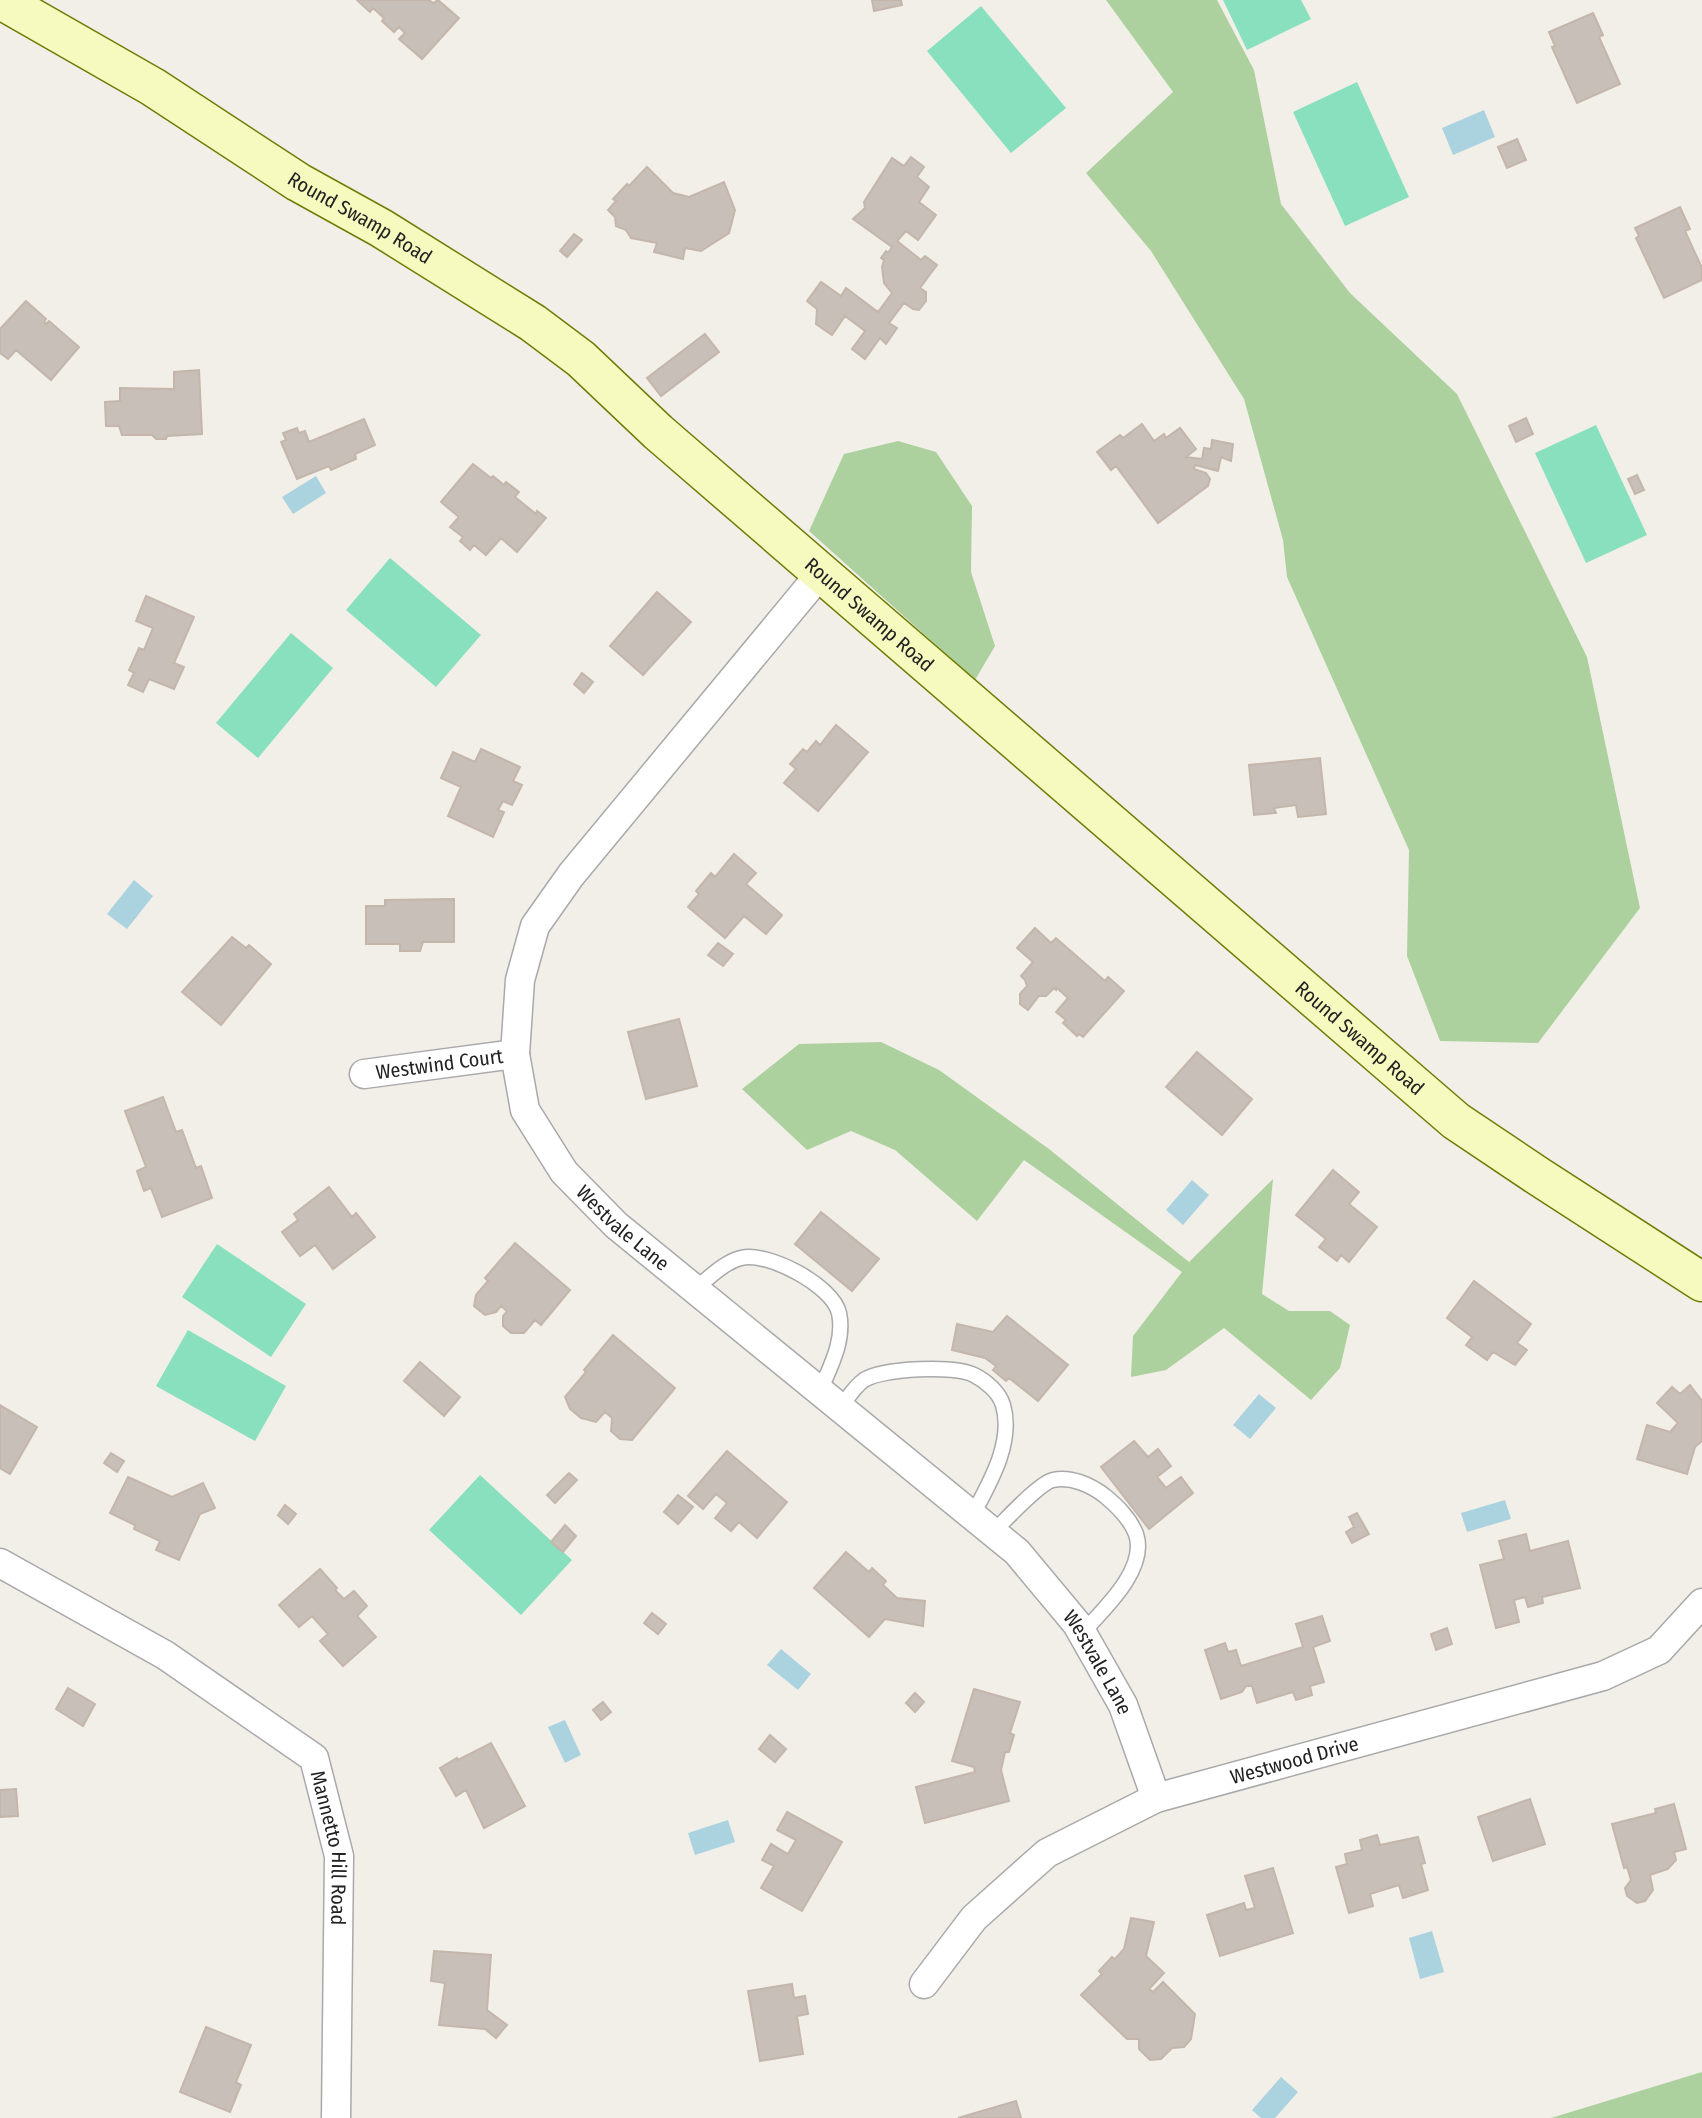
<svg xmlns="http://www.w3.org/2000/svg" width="1702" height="2118" font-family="'Fira Sans Condensed',sans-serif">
<rect width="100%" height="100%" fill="#f2efe9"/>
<path fill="#add19e" d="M1106 0H1217L1254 70 1281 204 1350 293 1457 394 1587 657 1640 908 1538 1043 1440 1041 1407 956 1409 850 1287 577 1283 540 1244 399 1151 251 1086 173 1173 92Z
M898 441 936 452 972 506 971 572 995 646 975 680 809 531 844 454Z
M881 1042 939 1070 1049 1149 1189 1262 1273 1179 1262 1294 1289 1311H1330L1350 1325 1340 1368 1311 1400 1224 1328 1166 1370 1131 1377 1133 1336 1182 1272 1024 1160 977 1221 895 1150 851 1131 807 1150 742 1089 799 1044Z
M1702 2072V2118H1551Z"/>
<path fill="#88e0be" d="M1223 0H1301L1311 19 1247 50Z
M981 6 1066 108 1011 153 927 51Z
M1357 82 1409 197 1345 226 1293 112Z
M1596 425 1647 535 1586 563 1535 453Z
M390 558 481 635 436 687 346 610Z
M291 633 333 668 258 758 216 723Z
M217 1244 306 1304 271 1357 182 1297Z
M188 1330 286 1386 255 1441 156 1386Z
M480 1475 572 1560 521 1615 429 1530Z"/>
<path fill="#aad3df" d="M1484 110 1495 137 1453 155 1442 128Z
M316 476 326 493 293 514 282 497Z
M134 880 153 896 127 929 107 914Z
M1192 1180 1209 1195 1183 1225 1166 1210Z
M1259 1394 1276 1408 1250 1439 1233 1425Z
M1505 1500 1511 1519 1467 1532 1461 1513Z
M781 1649 811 1674 798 1690 767 1665Z
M565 1720 581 1755 565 1763 548 1727Z
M728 1820 735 1842 695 1855 688 1833Z
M1432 1931 1444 1972 1420 1979 1409 1938Z
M1281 2077 1298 2092 1275 2118H1261L1252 2110Z"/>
<path fill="#c7bfb8" stroke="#c4b6ab" stroke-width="2" d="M357 0H429L433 3 438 0 459 18 422 59 399 39 405 33 399 27 394 32 382 21 384 18 373 8 370 12Z
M872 0H901L902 5 874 11Z
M1593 13 1603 35 1599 37 1620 84 1577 103 1552 47 1555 46 1549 32Z
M1517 139 1526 160 1507 168 1498 147Z
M911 157 924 167 917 177 929 187 919 202 936 215 918 240 906 231 897 241 921 260 925 256 937 265 920 288 926 292V301L919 310 913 309 904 303 889 323 897 328 886 344 880 338 865 359 852 349 865 331 845 316 832 335 816 324 817 309 807 301 821 282 841 296 846 288 878 312 892 293 884 283 882 267 884 260 881 258 886 251 888 253 892 247 853 219 865 208 864 202 892 158 904 166Z
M647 167 673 193 689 197 724 182 735 210 729 233 701 251 685 248 683 259 654 252 657 243 631 238 626 230 616 226 615 217 608 210 616 201 613 199 627 184 629 186Z
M1680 207 1690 229 1685 231 1702 268V280L1664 298 1636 238 1639 236 1635 228Z
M574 234 582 240 567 257 560 251Z
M26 301 46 319 44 322 46 324 49 321 79 347 51 380 16 350 8 359 0 353V329Z
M705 334 719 352 661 396 647 378Z
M199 370 202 434 167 436 166 439H156L152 435H122L119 426H106L105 402 120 401V388L174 389V372Z
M1526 418 1533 434 1516 442 1509 426Z
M364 419 375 445 355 454 356 459 331 470 329 466 297 479 281 442 286 440 283 433 297 428 299 433 305 431 309 442Z
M1142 424 1154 441 1164 434 1166 438 1180 428 1196 449 1186 457 1202 459 1204 448 1211 449 1212 440 1233 444 1231 461 1221 457 1218 471 1195 465 1194 469 1206 473 1210 479 1208 486 1158 523 1116 466 1111 470 1097 452 1120 435 1123 438Z
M473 464 491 478 493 476 504 485 506 482 519 492 515 497 536 514 537 511 546 518 517 552 501 538 486 555 474 545 470 550 460 541 463 537 450 527 459 517 441 502Z
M1637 475 1644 490 1635 494 1628 479Z
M657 592 691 622 643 675 610 646Z
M146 596 194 617 174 663 184 667 174 689 149 679 143 692 128 685 134 673 129 670 139 648 144 650 153 628 136 621Z
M582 673 593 682 584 693 574 684Z
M836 725 868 752 818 811 784 783 796 769 790 764 803 749 807 752 816 741 820 745Z
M481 749 520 767 513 781 522 785 512 805 503 801 498 810 504 812 493 837 448 816 461 787 441 778 453 752 475 762Z
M1320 758 1326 814 1298 817 1296 805 1274 808 1276 813 1254 815 1249 765Z
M734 854 756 873 746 884 782 915 766 934 744 916 725 938 688 907 699 894 696 891 711 873 715 877Z
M454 899V942H423L420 951H400V944H366V906H385V900Z
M1035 928 1051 943 1056 938 1105 981 1108 977 1124 991 1083 1037 1079 1034 1077 1036 1063 1023 1066 1020 1056 1012 1068 998 1057 988 1056 990 1054 988 1046 996H1039L1028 1010 1020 1004V994L1027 986 1025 980 1021 976 1033 962 1017 948Z
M232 937 246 948 249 945 271 964 221 1025 182 992Z
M718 943 733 954 723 966 708 955Z
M679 1019 697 1086 646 1099 628 1032Z
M1197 1052 1252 1099 1222 1135 1166 1087Z
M163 1097 176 1132 182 1130 196 1168 201 1166 212 1198 162 1217 151 1188 144 1191 137 1171 146 1167 125 1111Z
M1333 1170 1359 1192 1349 1204 1377 1227 1349 1262 1341 1255 1337 1261 1319 1247 1326 1239 1296 1215Z
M329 1187 352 1217 356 1213 375 1237 333 1269 315 1245 300 1256 282 1232 298 1220 294 1214Z
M821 1212 879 1259 852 1291 795 1244Z
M515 1243 570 1290 541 1325 535 1320 524 1333H511L503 1326V1316L507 1311 501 1306 496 1312 485 1315 474 1306 476 1295 488 1281 485 1278Z
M1474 1281 1531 1324 1517 1343 1527 1350 1515 1365 1493 1352 1487 1360 1466 1345 1472 1337 1447 1318Z
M1007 1316 1068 1365 1038 1401 1009 1378 1006 1381 993 1370 996 1366 985 1358 952 1350 957 1324 993 1332Z
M613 1335 675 1388 632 1440 620 1439 611 1431 612 1418 605 1412 596 1422 581 1418 570 1409 565 1397 586 1372 584 1370Z
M420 1362 460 1397 444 1416 404 1381Z
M1690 1385 1702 1401V1441L1695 1447 1687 1474 1637 1459 1647 1425 1670 1432 1678 1423 1657 1403 1672 1387 1680 1394Z
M0 1405 37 1427 10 1474 0 1468Z
M1134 1441 1148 1457 1158 1449 1171 1466 1157 1477 1166 1488 1181 1477 1193 1493 1149 1529 1101 1467Z
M727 1451 787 1502 757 1538 739 1522 731 1531 715 1518 727 1503 716 1494 703 1509 688 1496Z
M111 1453 124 1461 117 1472 104 1463Z
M569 1473 577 1480 555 1503 547 1495Z
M128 1477 172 1497 203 1483 215 1508 200 1514 179 1560 156 1550 160 1541 134 1529 135 1525 110 1513Z
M678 1495 693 1507 678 1524 664 1512Z
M285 1505 296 1514 288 1524 278 1515Z
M1357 1513 1369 1534 1352 1543 1346 1532 1354 1527 1349 1517Z
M565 1525 576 1536 563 1552 551 1542Z
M1526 1534 1530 1551 1568 1541 1580 1588 1542 1597 1543 1603 1528 1607 1525 1597 1514 1600 1519 1622 1496 1628 1480 1565 1504 1559 1499 1541Z
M846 1552 869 1572 872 1568 886 1581 883 1585 897 1598 925 1601 923 1626 885 1619 869 1637 814 1588Z
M320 1569 337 1588 335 1590 344 1599 354 1591 367 1606 357 1616 376 1637 343 1666 320 1641 328 1634 312 1616 299 1627 279 1605Z
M652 1613 666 1624 658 1634 644 1623Z
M1322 1616 1330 1641 1313 1647 1324 1682 1310 1686 1312 1695 1296 1700 1293 1692 1257 1703 1252 1686H1246L1242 1692 1221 1699 1205 1650 1225 1643 1228 1652 1236 1650 1241 1666 1303 1647 1296 1624Z
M1447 1628 1452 1644 1436 1650 1431 1634Z
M68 1688 95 1704 83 1726 56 1709Z
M974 1689 1020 1702 1010 1733 1014 1735 1009 1752H1005L1001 1770 1009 1801 925 1823 916 1787 975 1772 974 1767 952 1761Z
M915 1693 924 1702 915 1712 906 1703Z
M603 1702 611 1712 601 1720 593 1710Z
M770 1735 786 1749 775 1762 759 1749Z
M491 1743 525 1806 484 1828 466 1790 456 1796 440 1768 457 1758 458 1760Z
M16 1789 18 1816 0 1817V1790Z
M1530 1799 1545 1844 1493 1861 1478 1817Z
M1674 1804 1686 1849 1674 1852 1676 1860 1668 1869 1650 1875 1653 1890 1645 1901 1637 1903 1627 1896 1625 1888 1631 1880 1627 1867 1624 1868 1612 1824 1656 1813 1655 1809Z
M787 1812 842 1842 802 1911 761 1888 774 1866 762 1860 771 1844 788 1854 796 1840 777 1830Z
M1377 1835 1380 1845 1418 1837 1425 1863 1421 1864 1428 1890 1403 1898 1399 1885 1370 1894 1373 1906 1349 1913 1336 1867 1347 1864 1345 1854 1362 1850 1360 1840Z
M1273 1868 1293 1933 1220 1956 1207 1915 1244 1903 1246 1910 1255 1908 1245 1876Z
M1131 1918 1154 1922 1146 1956 1164 1973 1149 1989 1153 1992 1163 1982 1195 2014 1191 2039 1184 2047 1172 2048 1161 2059 1150 2060 1139 2049V2039H1127L1081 1995 1102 1974 1099 1971 1112 1957 1115 1959 1124 1949Z
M434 1951 491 1955 487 2010 507 2025 496 2038 485 2029 439 2025 445 1983 431 1981Z
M792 1984 794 1998 805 1996 808 2014 797 2016 803 2054 760 2061 748 1991Z
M206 2027 251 2045 236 2082 241 2085 230 2112 180 2092Z
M1016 2101 1021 2118H958Z"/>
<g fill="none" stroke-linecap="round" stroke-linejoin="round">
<g stroke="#a9a9a9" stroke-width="17">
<path id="lane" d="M695 1289C708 1279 724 1262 741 1258 768 1251 833 1286 839 1313 845 1341 830 1367 820 1391
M840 1408C847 1399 855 1386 864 1380 883 1368 955 1365 974 1375 986 1381 999 1392 1003 1405 1014 1443 989 1484 972 1516
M993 1532C1005 1521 1039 1483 1053 1480 1071 1476 1091 1485 1105 1496 1117 1506 1130 1518 1136 1534 1148 1569 1103 1610 1082 1633"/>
</g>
<g stroke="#a9a9a9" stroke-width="31">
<g id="street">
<path id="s1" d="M821 573 571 875 535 926 520 980 515 1054 525 1110 564 1172 616 1225 1017 1552 1077 1624 1123 1705 1156 1798"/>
<path id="s2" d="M364 1074 515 1054"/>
<path id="s3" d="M0 1563 165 1655 314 1758 339 1856 336 2118"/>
<path id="s4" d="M924 1984 974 1918 1047 1853 1156 1798 1603 1676 1659 1650 1702 1603"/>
</g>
</g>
<g stroke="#707d05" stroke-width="41">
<g id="secondary">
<path id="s5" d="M1 0 153 87 298 182 381 228 533 323 581 359 658 432 1456 1121 1538 1176 1702 1282"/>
</g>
</g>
<use href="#lane" stroke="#fff" stroke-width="14"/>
<use href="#street" stroke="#fff" stroke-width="28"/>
<use href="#secondary" stroke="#f7fabf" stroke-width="38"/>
</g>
<g text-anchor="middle" stroke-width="8" stroke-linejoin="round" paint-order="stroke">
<g font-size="20" fill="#222" stroke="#fff">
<text dy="7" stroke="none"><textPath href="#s5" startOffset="420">Round Swamp Road</textPath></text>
<text dy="7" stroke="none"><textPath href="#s5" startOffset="1068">Round Swamp Road</textPath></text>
<text dy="7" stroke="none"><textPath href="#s5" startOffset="1716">Round Swamp Road</textPath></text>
<text dy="7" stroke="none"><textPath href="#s2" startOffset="76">Westwind Court</textPath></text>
<text dy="7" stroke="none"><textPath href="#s1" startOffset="796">Westvale Lane</textPath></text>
<text dy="7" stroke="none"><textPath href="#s1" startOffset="1444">Westvale Lane</textPath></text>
<text dy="7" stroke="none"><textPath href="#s4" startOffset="446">Westwood Drive</textPath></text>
<text dy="7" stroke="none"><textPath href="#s3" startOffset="462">Mannetto Hill Road</textPath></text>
</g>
</g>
</svg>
